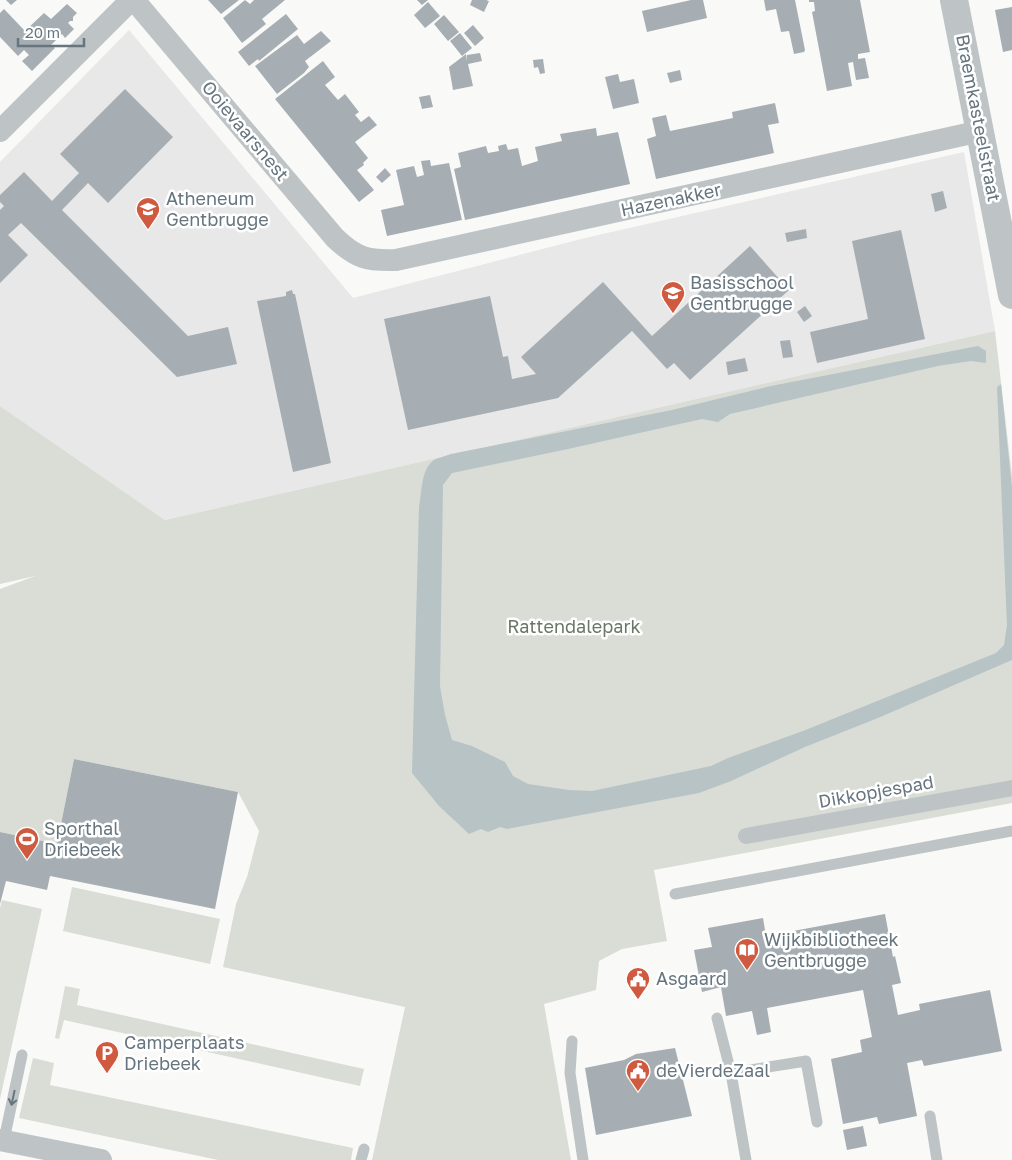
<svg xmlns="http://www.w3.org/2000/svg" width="1012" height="1160" font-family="'Golos Text',sans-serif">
<rect width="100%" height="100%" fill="#f9f9f7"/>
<path fill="#e7e8e7" d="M129 30 353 298 585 238 964 152 995 331 165 520 0 406V162Z"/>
<path fill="#d9ddd6" d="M995 331 1012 476V803L654 870 667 941 622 949 599 961 596 990 544 1004 571 1160H372L405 1007 223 967 236 904 247 877 259 831 238 792 74 759 57 844 0 832V589L35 576 0 584V406L165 520Z
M72 887 220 919 210 964 63 931Z
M2 900 42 909 0 1099V908Z
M65 986 80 989 77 1005 364 1069 360 1086 64 1020 59 1039 55 1038Z
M33 1058 54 1063 50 1085 353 1148 351 1160H218L19 1118Z"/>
<path fill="#b8c3c6" d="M978 346 986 351V363L971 361 938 366 730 414 718 422 702 419 568 449 452 473 443 485 440 686 445 715 452 740 472 746 505 762 513 776 528 784 569 790 592 791 711 766 728 758 803 731 996 653 1004 645 1007 625 997 387 1001 384 1012 488V660L878 718 805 747 731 781 699 793 507 829 500 827 488 832 481 829 469 834 439 806 412 773 419 507C422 492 421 466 436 459 441 457 446 456 451 454L672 410 771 386Z"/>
<path fill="#a6aeb3" d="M6 0H17L11 5Z
M208 0H239L221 14Z
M245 0 250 4 254 0H285L262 19 266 24 242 43 223 18Z
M417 0H428L422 5Z
M472 0H486L489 1 484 12 470 5Z
M691 0H703L707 18 647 32 642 11Z
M764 0H795L805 50 804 52 794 54 789 31 781 32 776 9 766 11Z
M809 0H860L870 52 858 54V59L865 58 869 78 856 80 853 62 848 63 852 86 827 91 812 12 815 11 814 2H809Z
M428 2 440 16 425 28 414 15Z
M67 4 77 13 73 17V21H70L68 23 74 29 65 38 62 34 51 45 55 48 32 71 22 61 29 55 24 50 18 56 0 37V13L4 9 25 31 44 13 51 19Z
M1012 7V50L1003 52 995 10Z
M286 14 298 29 259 61 258 59 249 66 238 52Z
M444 15 459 32 448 41 434 24Z
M473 25 484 38 475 46 464 33Z
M321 31 331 41 305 61 309 67 304 73 277 94 255 66 297 35 304 44Z
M460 33 472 48 462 56 450 41Z
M480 53 482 61 468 64 473 86 453 90 449 67 466 54 467 61V55Z
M543 59 545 73 540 74 538 67 534 68 533 60Z
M323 61 335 77 325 85 338 100 345 94 359 112 355 115 361 122 369 116 377 125 355 142 368 158 363 163 364 165 357 170 374 190 359 202 275 99Z
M680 70 682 80 670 83 667 73Z
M618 74 620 82 634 79 639 103 613 109 605 77Z
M125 89 173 137 108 203 88 183 62 210 188 336 228 327 237 364 177 377 21 223 8 235 28 255 0 283V210L4 206 0 202V195L24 172 52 201 79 173 60 154Z
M430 95 433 107 422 109 419 97Z
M775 103 779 123 768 125 774 153 656 179 647 139 656 136 652 118 666 115 670 131 733 118 732 112Z
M596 128 597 136 618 132 630 184 465 220 454 169 461 167 458 153 486 146 488 153 499 151 498 146 506 144 508 150 518 148 522 166 538 161 535 147 562 141 560 134Z
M430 160 431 166 449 163 462 220 387 236 381 210 404 205 396 170 414 166 417 177 424 175 421 161Z
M385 168 391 175 382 183 376 177Z
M943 191 947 208 935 212 931 194Z
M806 229 807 238 787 242 785 233Z
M901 230 925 339 817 363 810 332 868 319 852 241Z
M750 246 789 290 690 380 674 363 667 369 632 331 558 398 408 430 384 319 490 296 503 357 508 356 512 379 536 374 521 357 603 282 652 336Z
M292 290 293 294H295L331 463 293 472 257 301 286 296V292Z
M805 306 812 316 804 322 797 312Z
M790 340 793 357 783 358 780 341Z
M745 358 748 371 728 375 726 362Z
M74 759 238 792 215 909 50 876 47 890 6 881 0 904V832L57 844Z
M885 914 893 957 895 956 901 983 892 985 898 1015 920 1010 919 1004 990 990 1002 1051 924 1066 922 1060 907 1063 917 1116 879 1124 877 1117 843 1124 831 1059 862 1052 860 1040 872 1037 863 990 767 1008 771 1032 757 1035 752 1011 726 1016 721 987 702 992 694 950 712 947 708 928 763 918 766 936Z
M675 1048 692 1116 596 1135 585 1068 624 1060 636 1054Z
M863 1126 867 1146 847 1150 843 1130Z"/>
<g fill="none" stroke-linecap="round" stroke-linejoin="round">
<path stroke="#bec3c6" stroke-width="11" d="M675 894 1012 831
M717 1018 731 1073 746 1160
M572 1041 570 1073 583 1160
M731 1073 806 1061 817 1122
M930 1116 937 1160
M4 1140 22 1055
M361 1160 364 1149"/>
<path stroke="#bec3c6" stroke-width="16" d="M746 836 1012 788"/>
<path stroke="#bec3c6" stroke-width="22" d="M134 0 335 238C356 258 367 261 396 260L981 131
M0 131 131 0
M0 1140 101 1160"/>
<path stroke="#bec3c6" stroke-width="28" d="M954 0 1012 295"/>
</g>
<defs><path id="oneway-shaft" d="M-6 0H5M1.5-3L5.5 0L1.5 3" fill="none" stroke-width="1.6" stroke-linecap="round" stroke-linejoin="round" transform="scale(1.25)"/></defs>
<use stroke="#66757e" href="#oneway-shaft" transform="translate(13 1098) rotate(102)"/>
<defs>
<g id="school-pin" transform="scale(1.25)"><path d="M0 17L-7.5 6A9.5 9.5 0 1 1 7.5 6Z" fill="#d05a40" stroke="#fff"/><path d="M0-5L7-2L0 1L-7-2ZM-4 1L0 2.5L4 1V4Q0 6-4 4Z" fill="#fff"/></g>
<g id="stadium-pin" transform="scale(1.25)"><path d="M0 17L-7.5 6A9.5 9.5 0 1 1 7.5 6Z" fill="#d05a40" stroke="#fff"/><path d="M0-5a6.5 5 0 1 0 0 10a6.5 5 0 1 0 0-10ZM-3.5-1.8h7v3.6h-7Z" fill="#fff"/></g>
<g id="library-pin" transform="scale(1.25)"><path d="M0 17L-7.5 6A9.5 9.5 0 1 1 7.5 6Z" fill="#d05a40" stroke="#fff"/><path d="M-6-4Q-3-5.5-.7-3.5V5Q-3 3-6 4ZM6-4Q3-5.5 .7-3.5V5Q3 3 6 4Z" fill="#fff"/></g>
<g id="civic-pin" transform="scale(1.25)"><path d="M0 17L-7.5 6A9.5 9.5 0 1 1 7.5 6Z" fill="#d05a40" stroke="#fff"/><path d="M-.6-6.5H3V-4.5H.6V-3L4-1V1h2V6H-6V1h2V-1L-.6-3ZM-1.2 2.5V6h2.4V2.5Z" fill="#fff"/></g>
<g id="parking-pin" transform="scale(1.25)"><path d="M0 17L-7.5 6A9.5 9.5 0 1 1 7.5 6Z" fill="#d05a40" stroke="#fff"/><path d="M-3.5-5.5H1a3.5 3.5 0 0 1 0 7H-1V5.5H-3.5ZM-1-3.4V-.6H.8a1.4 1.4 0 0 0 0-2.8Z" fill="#fff"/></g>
</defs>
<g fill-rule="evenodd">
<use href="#school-pin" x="148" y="209"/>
<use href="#school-pin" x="673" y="293"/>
<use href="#stadium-pin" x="27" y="839"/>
<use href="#library-pin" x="747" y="950"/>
<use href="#civic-pin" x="638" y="979"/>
<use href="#parking-pin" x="107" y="1053"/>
<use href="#civic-pin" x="638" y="1071"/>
</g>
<g text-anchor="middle" stroke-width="5" stroke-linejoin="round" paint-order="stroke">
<g font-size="18" fill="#66757e" stroke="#fff">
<text transform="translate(978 118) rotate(79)" y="6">Braemkasteelstraat</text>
<text transform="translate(245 131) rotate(50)" y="6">Ooievaarsnest</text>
<text transform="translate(671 200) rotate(-12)" y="6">Hazenakker</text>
<text transform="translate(876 792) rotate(-10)" y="6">Dikkopjespad</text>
</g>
<g font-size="18" fill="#66757e" stroke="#fff" text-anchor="start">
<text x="166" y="205">Atheneum<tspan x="166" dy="21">Gentbrugge</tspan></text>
<text x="690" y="289">Basisschool<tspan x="690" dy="21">Gentbrugge</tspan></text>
<text x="44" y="835">Sporthal<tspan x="44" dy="21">Driebeek</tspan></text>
<text x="764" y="946">Wijkbibliotheek<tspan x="764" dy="21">Gentbrugge</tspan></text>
<text x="656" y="985">Asgaard</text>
<text x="124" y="1049">Camperplaats<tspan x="124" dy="21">Driebeek</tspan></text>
<text x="656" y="1077">deVierdeZaal</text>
</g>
<g font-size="18" fill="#697765" stroke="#fff">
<text x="574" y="633">Rattendalepark</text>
</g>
</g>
<path d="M18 38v8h66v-8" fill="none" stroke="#66757e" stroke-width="2.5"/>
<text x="25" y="38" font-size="15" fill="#66757e" stroke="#ffffff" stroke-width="4" paint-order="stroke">20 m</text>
</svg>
